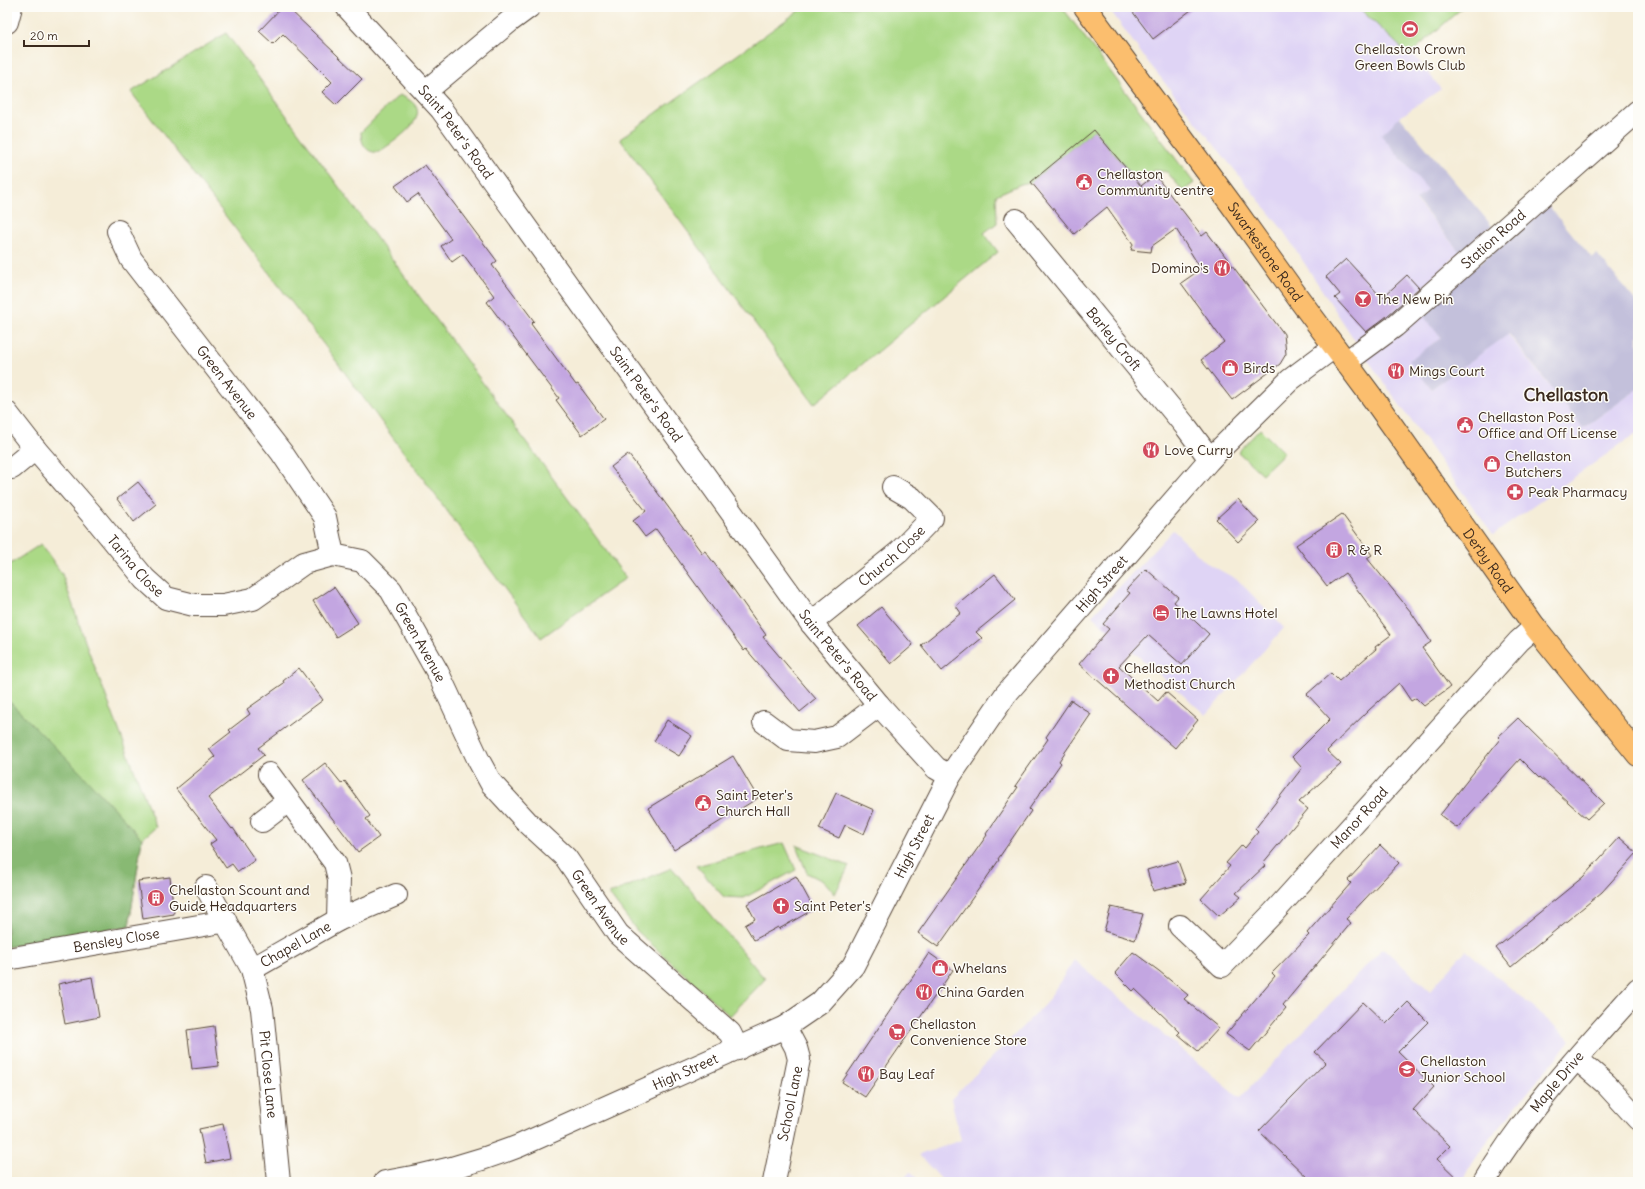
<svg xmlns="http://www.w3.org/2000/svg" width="1645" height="1189" font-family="Delius,sans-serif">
<rect width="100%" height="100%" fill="#fdfcf7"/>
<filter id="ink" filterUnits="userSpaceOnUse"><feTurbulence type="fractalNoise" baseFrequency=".025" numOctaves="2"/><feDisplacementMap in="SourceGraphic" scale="8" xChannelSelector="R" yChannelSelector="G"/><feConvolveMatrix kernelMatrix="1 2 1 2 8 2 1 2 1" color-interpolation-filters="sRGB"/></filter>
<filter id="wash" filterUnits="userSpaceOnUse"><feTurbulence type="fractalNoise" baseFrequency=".012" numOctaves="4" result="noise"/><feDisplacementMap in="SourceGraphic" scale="16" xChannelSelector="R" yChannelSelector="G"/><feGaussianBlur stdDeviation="0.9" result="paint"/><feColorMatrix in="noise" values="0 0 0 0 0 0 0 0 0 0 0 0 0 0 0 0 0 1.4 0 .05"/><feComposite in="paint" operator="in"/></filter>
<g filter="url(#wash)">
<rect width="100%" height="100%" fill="#f5edd8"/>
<path fill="#dfd4f5" d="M1108 7H1358L1409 54 1412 52 1441 89 1400 117 1428 190 1416 201 1460 252 1411 299 1441 338 1410 360 1431 389 1508 334 1583 428 1638 389V432L1493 535 1367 359 1282 229 1144 57Z
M1173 530 1205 562 1238 580 1284 628 1206 715 1092 616Z
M1383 948 1430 991 1466 950 1571 1040 1486 1143 1472 1164 1463 1182H944L919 1155 961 1140 951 1099 1046 1003 1074 960 1240 1098Z
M910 1172 921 1182H901Z"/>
<path fill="#c3c0db" d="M1400 117 1492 226 1460 252 1416 200 1428 190 1381 135Z
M1548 205 1592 258 1597 254 1638 304V389L1583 428 1509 334 1431 389 1409 360 1441 338 1421 313Z"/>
<path fill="#abd986" stroke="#738252" d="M804 7H1062L1194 183 1183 191 1167 172 1155 170 1138 182 1094 130 1031 182 1021 184 996 195 997 223 984 233 998 252 814 404 620 139Z
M1358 7H1463L1409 55Z
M226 33 626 578 541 638 331 354 131 92Z
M399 95C443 111 397 139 379 152 366 154 361 143 361 132Z
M1260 429 1284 453 1262 474 1238 452Z
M41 544 62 574 86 644 156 827 142 839 129 926 7 947V566Z
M784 843 796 870 744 898 724 897 696 866Z
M796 845 849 866 835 894 825 882 807 873Z
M672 868 765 979 730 1016 637 931 609 894Z"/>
<path fill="#88b973" stroke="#627248" d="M7 699 83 775 142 839 129 926 7 947Z"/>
<g id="blocks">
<path fill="#c3a6e1" d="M282 7H287L362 79 336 105 322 92 332 82 313 63 283 34 273 44 259 31Z
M1129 7H1195L1153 39Z
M1094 130 1141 186 1155 175 1202 236 1207 232 1284 334 1286 354 1280 364 1232 400 1201 360 1224 342 1181 283 1201 269 1176 229 1152 246 1151 252 1131 250 1133 244 1107 207 1074 234 1031 182Z
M425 165 497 261 492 265 534 321 531 324 576 385 578 384 604 419 582 435 556 400 559 398 487 302 494 296 463 254 452 262 441 246 451 239 418 194 407 202 395 186Z
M1346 259 1382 298 1407 275 1419 288 1387 316 1366 332 1335 298 1340 294 1326 277Z
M628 454 646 477 702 553 705 551 731 586 766 635 763 637 816 699 800 712 746 649 744 651 656 529 645 537 633 521 646 511 611 467Z
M138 482 156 504 134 522 117 499Z
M1238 499 1259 522 1238 542 1216 519Z
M1342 514 1372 555 1367 558 1411 612 1431 642 1422 648 1450 687 1424 706 1416 698 1411 701 1399 683 1369 710 1327 751 1341 764 1299 802 1308 809 1263 863 1266 865 1236 893 1241 897 1219 916 1201 899 1230 866 1226 863 1242 845 1245 848 1258 832 1255 829 1302 768 1292 757 1330 719 1307 694 1331 673 1339 681 1376 649 1375 647 1391 635 1345 573 1327 586 1296 545Z
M1146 569 1178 597 1174 602 1209 634 1182 665 1148 635 1119 666 1158 701 1166 692 1198 720 1175 748 1079 664 1109 629 1103 624 1130 593 1126 590Z
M995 574 1015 600 976 632 982 638 942 671 921 645 961 613 956 606Z
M334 587 358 623 336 637 313 601Z
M881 607 913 645 891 664 858 626Z
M299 668 323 700 258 748 264 755 208 798 232 829 233 828 255 860 238 872 232 864 226 868 210 844 216 840 176 789 215 757 209 749 231 732 229 730 250 714 247 709 284 683 283 681Z
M1071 700 1091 714 1059 761 1061 763 1029 809 1031 811 998 859 999 860 938 947 918 933 987 835 986 834 1018 787 1015 786 1048 739 1046 737Z
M1518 718 1604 803 1587 819 1540 777 1539 778 1520 759 1457 828 1440 815 1500 739 1498 737Z
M667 720 692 736 679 756 654 741Z
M733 756 758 798 674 850 648 808Z
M325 763 342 784 345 781 370 816 366 819 379 837 358 852 303 780Z
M836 793 874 810 864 834 845 825 839 838 819 829Z
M1619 837 1637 853 1602 892 1511 967 1496 948 1583 877Z
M1380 845 1399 863 1346 919 1351 923 1283 1005 1286 1008 1250 1051 1226 1034 1275 976 1272 973 1309 935 1307 933 1351 883 1348 880Z
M1178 861 1186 883 1153 891 1147 870Z
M796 876 814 909 779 929 778 927 754 940 745 925 755 919 747 904Z
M170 877 174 914 143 919 138 881Z
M1111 907 1143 914 1135 940 1104 931Z
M1133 952 1159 971 1188 995 1184 999 1219 1028 1198 1051 1178 1034 1180 1032 1135 989 1133 991 1115 973Z
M929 953 953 970 865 1097 842 1082Z
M92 977 99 1017 65 1024 58 984Z
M1363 1002 1386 1024 1408 1002 1428 1022 1398 1052 1434 1087 1413 1110 1450 1146 1437 1159 1461 1182H1312L1259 1131 1326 1062 1315 1052Z
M214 1026 219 1066 192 1069 187 1030Z
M223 1124 230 1158 206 1163 199 1129Z"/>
</g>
</g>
<g filter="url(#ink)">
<use href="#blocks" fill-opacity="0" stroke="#57473a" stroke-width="1"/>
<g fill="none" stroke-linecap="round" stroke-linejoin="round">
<g stroke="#57473a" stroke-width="24">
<g id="minor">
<path id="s1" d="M347 7 441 109 811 623 879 705 936 768 950 776"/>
<path d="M7 22 11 7"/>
<path d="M426 91 510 21 529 7"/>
<path id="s2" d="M1016 220 1187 428 1210 459"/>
<path id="s3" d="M118 231 131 259 282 453 325 517 333 555 362 561 391 590 438 673 479 761 491 783 527 822 566 858 618 934 730 1033 738 1049"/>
<path id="s4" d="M1346 362 1395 326 1638 111"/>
<path id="s5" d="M7 413 35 449 94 517 145 579 166 598 194 605H223L253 599 304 563 333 555"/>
<path d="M12 468 35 449"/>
<path id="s6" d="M811 623 899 552 932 518 912 498 893 487"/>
<path d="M764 722 788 740 814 742 837 737 879 705"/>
<path d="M269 774 335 863 339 879 338 920"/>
<path d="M262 821 288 801"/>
<path id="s7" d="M206 887 252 969 262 1009 279 1182"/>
<path id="s8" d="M1180 926 1222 966 1274 912 1519 641 1535 627"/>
<path id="s9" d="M7 959 216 923 225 920"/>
<path id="s10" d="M252 969 338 920 396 895"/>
<path d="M1577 1059 1606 1084 1638 1119"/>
<path id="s11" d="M385 1182C431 1175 475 1163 519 1146L785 1027 820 1003 853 966 950 776 1006 694 1210 459 1290 380 1334 347"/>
<path id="s12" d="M774 1182 799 1059 796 1048 785 1027"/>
<path id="s13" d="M1484 1182C1525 1112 1584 1050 1638 989"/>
</g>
</g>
<g stroke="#57473a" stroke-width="24">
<g id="major">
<path id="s14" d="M1085 7 1231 204 1299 299 1377 404 1535 627 1638 755"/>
</g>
</g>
<use href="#minor" stroke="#fff" stroke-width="22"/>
<use href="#major" stroke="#fbbe6e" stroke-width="22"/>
</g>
</g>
<defs>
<g id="stadium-disc" transform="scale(0.9)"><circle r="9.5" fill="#d1495b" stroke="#fdfcf7"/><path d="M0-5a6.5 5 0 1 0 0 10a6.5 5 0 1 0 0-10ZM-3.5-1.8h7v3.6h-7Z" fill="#fff"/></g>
<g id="civic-disc" transform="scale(0.9)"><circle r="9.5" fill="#d1495b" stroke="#fdfcf7"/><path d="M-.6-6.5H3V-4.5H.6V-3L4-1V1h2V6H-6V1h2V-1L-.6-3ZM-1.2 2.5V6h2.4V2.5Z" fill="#fff"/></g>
<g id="restaurant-disc" transform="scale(0.9)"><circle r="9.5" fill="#d1495b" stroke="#fdfcf7"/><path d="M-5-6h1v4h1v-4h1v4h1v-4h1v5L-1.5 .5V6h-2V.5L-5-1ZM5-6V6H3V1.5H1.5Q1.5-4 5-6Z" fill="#fff"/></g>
<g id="bar-disc" transform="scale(0.9)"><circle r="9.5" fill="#d1495b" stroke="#fdfcf7"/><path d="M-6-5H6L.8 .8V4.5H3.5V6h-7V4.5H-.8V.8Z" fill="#fff"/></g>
<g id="shop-disc" transform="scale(0.9)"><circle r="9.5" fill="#d1495b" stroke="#fdfcf7"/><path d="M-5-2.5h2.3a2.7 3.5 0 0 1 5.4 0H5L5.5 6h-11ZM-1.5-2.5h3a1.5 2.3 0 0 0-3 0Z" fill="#fff"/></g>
<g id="pharmacy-disc" transform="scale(0.9)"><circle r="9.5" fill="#d1495b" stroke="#fdfcf7"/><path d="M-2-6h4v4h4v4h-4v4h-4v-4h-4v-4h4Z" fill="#fff"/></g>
<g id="building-disc" transform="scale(0.9)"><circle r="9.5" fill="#d1495b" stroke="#fdfcf7"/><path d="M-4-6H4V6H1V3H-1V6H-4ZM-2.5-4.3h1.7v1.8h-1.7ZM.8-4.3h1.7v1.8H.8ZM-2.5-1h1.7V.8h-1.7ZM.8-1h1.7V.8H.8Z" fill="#fff"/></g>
<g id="hotel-disc" transform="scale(0.9)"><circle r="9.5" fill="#d1495b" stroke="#fdfcf7"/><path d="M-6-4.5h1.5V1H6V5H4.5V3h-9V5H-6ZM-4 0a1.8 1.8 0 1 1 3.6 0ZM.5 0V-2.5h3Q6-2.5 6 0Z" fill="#fff"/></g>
<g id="church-disc" transform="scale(0.9)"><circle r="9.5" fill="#d1495b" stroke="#fdfcf7"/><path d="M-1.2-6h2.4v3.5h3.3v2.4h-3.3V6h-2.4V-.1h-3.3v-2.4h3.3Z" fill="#fff"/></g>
<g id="supermarket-disc" transform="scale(0.9)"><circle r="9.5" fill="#d1495b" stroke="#fdfcf7"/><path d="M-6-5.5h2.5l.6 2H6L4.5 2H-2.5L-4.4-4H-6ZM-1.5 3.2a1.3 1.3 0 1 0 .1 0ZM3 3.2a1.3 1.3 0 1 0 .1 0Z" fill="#fff"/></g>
<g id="school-disc" transform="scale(0.9)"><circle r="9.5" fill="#d1495b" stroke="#fdfcf7"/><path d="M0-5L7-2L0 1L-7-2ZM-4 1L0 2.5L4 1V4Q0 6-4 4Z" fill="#fff"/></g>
</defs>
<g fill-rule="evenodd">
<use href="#stadium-disc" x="1410" y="29"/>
<use href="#civic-disc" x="1084" y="182"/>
<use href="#restaurant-disc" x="1222" y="268"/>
<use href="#bar-disc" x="1363" y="299"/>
<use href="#shop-disc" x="1230" y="368"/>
<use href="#restaurant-disc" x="1396" y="371"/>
<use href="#civic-disc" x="1465" y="425"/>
<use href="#restaurant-disc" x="1151" y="450"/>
<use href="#shop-disc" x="1492" y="464"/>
<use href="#pharmacy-disc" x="1515" y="492"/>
<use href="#building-disc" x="1334" y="550"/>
<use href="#hotel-disc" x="1161" y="613"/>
<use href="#church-disc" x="1111" y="676"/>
<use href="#civic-disc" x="703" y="803"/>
<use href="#building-disc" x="156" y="898"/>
<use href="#church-disc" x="781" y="906"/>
<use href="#shop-disc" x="940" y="968"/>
<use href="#restaurant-disc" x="924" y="992"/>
<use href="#supermarket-disc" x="897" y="1032"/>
<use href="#school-disc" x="1407" y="1069"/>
<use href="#restaurant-disc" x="866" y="1074"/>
</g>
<g text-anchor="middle" stroke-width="3" stroke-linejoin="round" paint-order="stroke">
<g font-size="14" fill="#3b2a1e" stroke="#fdfcf7" text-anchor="start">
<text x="1410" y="54" text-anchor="middle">Chellaston Crown<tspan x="1410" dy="16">Green Bowls Club</tspan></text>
<text x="1097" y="179">Chellaston<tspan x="1097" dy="16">Community centre</tspan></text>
<text x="1209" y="273" text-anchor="end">Domino's</text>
<text x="1376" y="304">The New Pin</text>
<text x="1243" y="373">Birds</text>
<text x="1409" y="376">Mings Court</text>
<text x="1478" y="422">Chellaston Post<tspan x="1478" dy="16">Office and Off License</tspan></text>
<text x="1164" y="455">Love Curry</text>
<text x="1505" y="461">Chellaston<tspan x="1505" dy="16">Butchers</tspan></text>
<text x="1528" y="497">Peak Pharmacy</text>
<text x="1347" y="555">R &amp; R</text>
<text x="1174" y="618">The Lawns Hotel</text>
<text x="1124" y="673">Chellaston<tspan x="1124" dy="16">Methodist Church</tspan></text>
<text x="716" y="800">Saint Peter's<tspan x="716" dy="16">Church Hall</tspan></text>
<text x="169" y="895">Chellaston Scount and<tspan x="169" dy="16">Guide Headquarters</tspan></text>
<text x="794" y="911">Saint Peter's</text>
<text x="953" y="973">Whelans</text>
<text x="937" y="997">China Garden</text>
<text x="910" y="1029">Chellaston<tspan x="910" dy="16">Convenience Store</tspan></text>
<text x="1420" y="1066">Chellaston<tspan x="1420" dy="16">Junior School</tspan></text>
<text x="879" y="1079">Bay Leaf</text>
</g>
<g font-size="14" fill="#3b2a1e" stroke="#fdfcf7">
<text dy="5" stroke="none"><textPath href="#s1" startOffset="166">Saint Peter's Road</textPath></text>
<text dy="5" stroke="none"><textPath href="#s4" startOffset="192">Station Road</textPath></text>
<text dy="5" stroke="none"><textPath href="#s14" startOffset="304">Swarkestone Road</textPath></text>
<text dy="5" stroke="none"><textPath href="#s2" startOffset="154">Barley Croft</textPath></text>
<text dy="5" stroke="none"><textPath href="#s3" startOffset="187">Green Avenue</textPath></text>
<text dy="5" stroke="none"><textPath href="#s1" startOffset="490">Saint Peter's Road</textPath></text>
<text dy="5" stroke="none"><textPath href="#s6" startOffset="105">Church Close</textPath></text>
<text dy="5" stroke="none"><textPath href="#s14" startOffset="685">Derby Road</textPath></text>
<text dy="5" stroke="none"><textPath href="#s5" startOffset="200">Tarina Close</textPath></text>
<text dy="5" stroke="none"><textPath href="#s11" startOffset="981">High Street</textPath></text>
<text dy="5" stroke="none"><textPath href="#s3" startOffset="523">Green Avenue</textPath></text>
<text dy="5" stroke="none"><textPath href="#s1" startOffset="814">Saint Peter's Road</textPath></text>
<text dy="5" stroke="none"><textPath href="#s8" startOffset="260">Manor Road</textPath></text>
<text dy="5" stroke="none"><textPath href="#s11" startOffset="657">High Street</textPath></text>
<text dy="5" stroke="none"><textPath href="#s3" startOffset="847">Green Avenue</textPath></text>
<text dy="5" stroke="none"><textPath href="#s9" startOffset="111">Bensley Close</textPath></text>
<text dy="5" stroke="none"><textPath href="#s10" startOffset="50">Chapel Lane</textPath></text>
<text dy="5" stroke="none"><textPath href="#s11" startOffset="321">High Street</textPath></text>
<text dy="5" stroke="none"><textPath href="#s7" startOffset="201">Pit Close Lane</textPath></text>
<text dy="5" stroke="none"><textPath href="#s13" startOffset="124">Maple Drive</textPath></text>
<text dy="5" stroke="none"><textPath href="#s12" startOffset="80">School Lane</textPath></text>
</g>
<g font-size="18" font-weight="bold" fill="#3b2a1e" stroke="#fdfcf7">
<text x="1566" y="401">Chellaston</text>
</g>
</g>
<rect width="1645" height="1189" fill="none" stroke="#fdfcf7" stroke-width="24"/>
<path d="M24 40v6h65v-6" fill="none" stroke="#3b2a1e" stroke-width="2"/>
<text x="30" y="40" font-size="12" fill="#3b2a1e" stroke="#fdfcf7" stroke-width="3" paint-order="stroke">20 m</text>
</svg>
